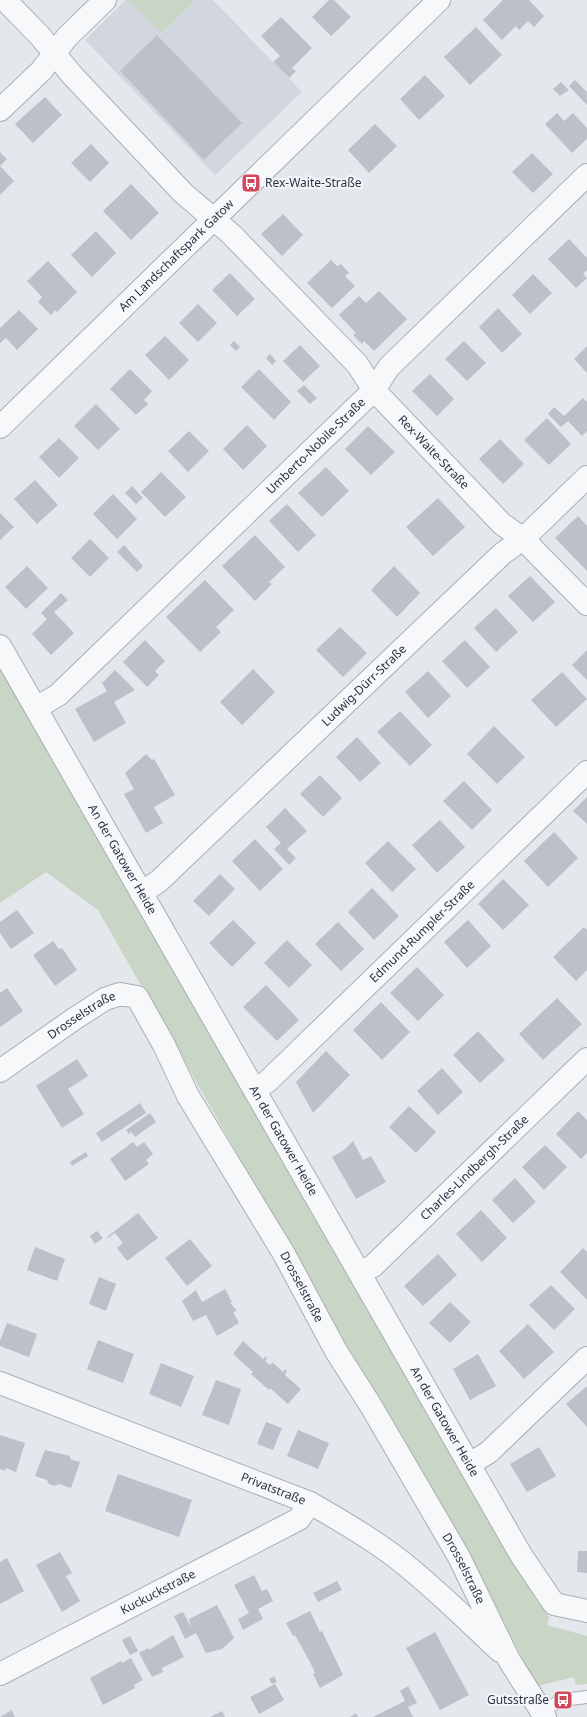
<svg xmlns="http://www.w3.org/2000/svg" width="587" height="1717" font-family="'Noto Sans',sans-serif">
<rect width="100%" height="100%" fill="#e4e7ec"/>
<path fill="#d2d6de" d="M126 0H128L161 33 196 0H213L302 92 215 175 85 40Z"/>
<path fill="#c9d6c5" d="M128 0H196L161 33Z
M0 664 535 1598 549 1617 547 1625 587 1636V1684L576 1685 574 1677 537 1686 487 1591 98 910 46 872 0 903Z"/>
<path fill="#bbc0ca" d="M329 0H334L351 17 331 36 312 17Z
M503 0H529L544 16 534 27 528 21 519 30 516 26 502 40 483 20Z
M281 17 312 48 292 68 296 71 289 78 273 62 280 56 261 36Z
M476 27 502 55 470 85 444 57Z
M157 35 242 123 204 160 120 71Z
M425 75 445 96 419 120 400 99Z
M575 80 587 92V105L569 86Z
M561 82 569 90 560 96 553 89Z
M45 97 62 115 33 143 15 124Z
M557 113 564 121 573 113 587 128V139L572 153 545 124Z
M375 124 397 146 369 173 348 150Z
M91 144 109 163 90 182 71 163Z
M0 152 7 159 0 166 14 181 0 195Z
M532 153 553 174 533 193 512 172Z
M131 184 159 213 131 240 103 211Z
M283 214 303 235 282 256 261 234Z
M96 231 116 253 92 277 71 255Z
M569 239 587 258V270L583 274 587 278 576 288 548 259Z
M331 260 337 266 341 264 349 273 345 276 355 286 332 308 307 283Z
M48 261 77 292 57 312 55 310 51 315 38 302 42 297 27 281Z
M230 273 255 299 237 316 212 290Z
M533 274 552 293 530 314 512 295Z
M379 291 407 319 374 351 364 341 362 344 353 335 356 333 339 315 359 296 366 303Z
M198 304 217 323 198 342 179 323Z
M498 308 522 334 502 353 479 327Z
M19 310 38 329 17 350 6 338 0 343V328Z
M165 336 189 360 169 380 145 355Z
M234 341 240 347 236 351 230 345Z
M464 341 486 363 467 381 445 359Z
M300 345 320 366 303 382 283 361Z
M587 346V373L574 359Z
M270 354 276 361 272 365 266 358Z
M130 369 152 391 144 400 148 404 136 415 110 389Z
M259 369 291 402 274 420 241 387Z
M430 374 454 399 437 416 412 391Z
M304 385 317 398 310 404 297 391Z
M583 398 587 402V431L582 436 568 421 561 427 548 414 554 407 564 416Z
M96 404 120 429 98 450 74 426Z
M547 418 571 444 549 465 524 440Z
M247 425 267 446 243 470 223 449Z
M368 426 395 452 371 475 345 449Z
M189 431 209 451 188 472 168 451Z
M59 438 79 458 59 478 39 457Z
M500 439 524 464 503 484 479 459Z
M326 467 349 491 322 517 298 493Z
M161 472 186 497 165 517 141 492Z
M35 480 58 505 37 524 14 499Z
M132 486 143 498 136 504 125 493Z
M113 494 137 519 117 539 93 514Z
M438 498 465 527 433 556 406 527Z
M287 504 316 535 298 552 269 521Z
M0 513 14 527 0 540Z
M578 516 587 526V571L555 538Z
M255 535 285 567 269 582 272 584 255 601 222 566Z
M90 539 109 558 90 577 71 558Z
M124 545 143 566 137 572 117 552Z
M27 566 48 588 26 609 5 587Z
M394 566 420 593 397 617 371 590Z
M530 576 555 602 533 622 508 596Z
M205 580 234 610 216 627 221 632 200 652 166 617Z
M61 593 68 600 54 612 74 633 51 655 32 634 47 619 41 613Z
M496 608 518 632 496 652 474 628Z
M340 627 367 653 343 677 316 650Z
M145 640 165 661 155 671 159 675 147 687 123 662Z
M465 640 490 667 467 688 442 661Z
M587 650V680L572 665Z
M253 669 275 692 242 725 220 702Z
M115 670 135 690 114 702 126 723 94 742 75 709 107 691 102 683Z
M428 671 451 696 428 718 405 692Z
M562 672 587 699 556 727 531 700Z
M400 711 432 745 410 766 377 732Z
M494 726 525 757 497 784 467 754Z
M357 737 381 763 360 782 336 757Z
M146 754 152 760 154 759 175 795 154 807 163 823 146 833 124 794 134 789 125 773Z
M320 775 342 798 323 817 300 794Z
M464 781 492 810 472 830 443 801Z
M587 797V824L573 811Z
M285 808 307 831 287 849 296 858 289 865 274 849 281 843 266 827Z
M440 820 465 847 437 873 412 845Z
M554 832 578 858 548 887 524 861Z
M255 839 283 869 260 891 232 861Z
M388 841 416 869 392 892 365 863Z
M220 874 235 889 209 916 193 901Z
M503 879 529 905 503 930 478 904Z
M372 888 399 916 374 940 348 912Z
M17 910 34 933 11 949 0 933V922Z
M233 920 256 943 232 967 209 943Z
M468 920 491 946 467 968 444 942Z
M338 922 364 949 341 971 315 944Z
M584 927 587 930V970L576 981 553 957Z
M287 940 312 965 289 988 264 963Z
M53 941 59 949 62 948 77 970 55 986 33 955Z
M417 967 444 995 418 1021 390 993Z
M266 985 299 1020 277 1041 243 1007Z
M7 988 23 1011 0 1027V993Z
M557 998 582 1024 543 1060 519 1034Z
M381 1002 410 1032 382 1060 353 1030Z
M478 1031 505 1060 480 1083 453 1055Z
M326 1051 350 1075 313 1113 296 1082Z
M77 1059 88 1076 68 1089 84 1114 62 1128 36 1086Z
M442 1068 463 1092 438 1115 417 1091Z
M140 1103 146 1113 102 1142 96 1133Z
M409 1106 436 1132 416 1153 389 1127Z
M578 1111 587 1120V1153L581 1159 556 1134Z
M150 1113 156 1122 135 1137 131 1132 129 1134 126 1130Z
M353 1141 363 1160 371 1156 386 1182 356 1199 332 1157 344 1150Z
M133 1142 137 1147 144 1142 153 1154 146 1160 149 1164 125 1181 110 1159Z
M545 1145 567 1167 544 1190 522 1167Z
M86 1152 88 1156 72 1166 70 1162Z
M515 1178 536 1202 513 1223 492 1200Z
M481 1210 507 1238 482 1262 456 1234Z
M138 1213 158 1238 127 1261 117 1248 123 1243 115 1233 108 1238 107 1237Z
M97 1231 103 1238 95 1244 90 1236Z
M190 1239 212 1266 187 1286 165 1258Z
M35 1247 65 1259 57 1281 27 1270Z
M583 1248 587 1252V1300L560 1272Z
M438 1254 457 1275 423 1306 404 1286Z
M99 1277 116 1284 106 1311 89 1304Z
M551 1285 575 1309 554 1330 529 1305Z
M225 1289 232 1302 230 1303 237 1311 233 1312 239 1323 217 1336 206 1315 193 1321 182 1301 196 1290 202 1302Z
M450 1302 471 1322 450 1343 429 1323Z
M7 1323 37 1334 29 1357 0 1346V1341Z
M528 1324 554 1352 524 1379 499 1351Z
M98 1340 134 1354 123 1383 87 1369Z
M243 1341 263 1359 266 1356 267 1358 265 1361 270 1365 272 1362 283 1372 285 1369 287 1371 285 1375 301 1389 288 1404 270 1388 269 1390 251 1374 253 1372 233 1354Z
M478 1354 496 1386 470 1400 453 1369Z
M161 1363 194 1376 181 1407 149 1394Z
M216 1380 241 1389 229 1425 202 1415Z
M587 1386V1427L566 1404Z
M266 1422 282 1428 273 1450 257 1444Z
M298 1430 329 1443 318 1469 287 1456Z
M0 1435 25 1443 16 1472 6 1468 5 1471 0 1469Z
M539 1447 556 1476 527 1492 510 1464Z
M45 1450 70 1456V1459L80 1462 71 1488 59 1484 55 1486 49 1484 47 1480 35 1476Z
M118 1474 192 1500 179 1537 105 1511Z
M578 1551H587V1573L577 1572Z
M60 1552 72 1573 66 1576 80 1601 62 1612 36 1565Z
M7 1558 24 1591 0 1604V1562Z
M254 1575 262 1591 267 1589 273 1601 258 1609 263 1619 243 1630 238 1619 249 1613 234 1585Z
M337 1581 342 1590 318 1602 313 1593Z
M217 1605 234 1638 222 1649 206 1653 196 1633 185 1639 174 1616 183 1612 191 1627 189 1619Z
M310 1611 320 1632 322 1631 343 1675 320 1688 313 1674 315 1673 311 1664 295 1635 293 1636 286 1623Z
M435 1632 469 1695 440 1710 406 1648Z
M173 1635 184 1657 162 1668 163 1672 152 1677 139 1653 148 1648 149 1650Z
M130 1636 138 1651 130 1655 122 1640Z
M131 1658 143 1680 134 1685 135 1688 103 1705 90 1678 121 1661 122 1663Z
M274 1676 277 1682 272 1684 269 1679Z
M275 1684 284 1700 259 1714 250 1697Z
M408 1686 417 1703 408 1707 413 1717H373L405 1701 400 1691Z
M12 1710 15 1717H0Z
M222 1711 225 1717H210Z
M356 1713 358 1717H350Z"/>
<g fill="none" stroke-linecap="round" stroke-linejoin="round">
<g stroke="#a9aeb7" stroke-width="14">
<path id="service" d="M541 1710 563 1700 587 1697"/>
</g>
<g stroke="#a9aeb7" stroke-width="24">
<g id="minor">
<path id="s1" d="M5 0 40 36 72 75 183 193 231 234 357 364 374 390 502 524 523 539 587 604"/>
<path d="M0 110 41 71 67 37 105 0"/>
<path id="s2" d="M0 427 439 0"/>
<path id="s3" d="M0 646 521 1555 554 1604 587 1611"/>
<path id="s4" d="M36 708 58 695 374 390 389 367 587 175"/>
<path id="s5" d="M141 893 159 881 503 553 523 539 587 477"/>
<path id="s6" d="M0 1071 74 1019 105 999 120 994 137 997 164 1045 188 1096 284 1254 336 1351 371 1406 459 1557 509 1660 545 1717"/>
<path id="s7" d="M255 1089 267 1082 587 772"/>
<path id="s8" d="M360 1273 373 1266 587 1059"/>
<path id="s9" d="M0 1383 310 1503C340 1520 371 1538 398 1559 434 1587 467 1620 500 1651"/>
<path d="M470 1464 489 1452 587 1358"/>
<path id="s10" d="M0 1674 299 1519 310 1503"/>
</g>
</g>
<use href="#service" stroke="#f7f8fa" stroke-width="12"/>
<use href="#minor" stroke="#f7f8fa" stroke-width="22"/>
</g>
<defs>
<g id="bus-square" transform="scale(1)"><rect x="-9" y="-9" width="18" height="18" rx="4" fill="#d1495b" stroke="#f4f6f9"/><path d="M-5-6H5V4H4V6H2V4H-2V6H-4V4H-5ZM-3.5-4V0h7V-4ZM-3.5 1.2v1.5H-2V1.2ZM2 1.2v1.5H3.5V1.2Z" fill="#fff"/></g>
</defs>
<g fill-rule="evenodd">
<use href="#bus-square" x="251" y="183"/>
<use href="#bus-square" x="563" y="1700"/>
</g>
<g text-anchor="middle" stroke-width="4" stroke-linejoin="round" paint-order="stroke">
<g font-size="12" fill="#2b3445" stroke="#f4f6f9" text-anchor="start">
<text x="265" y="187">Rex-Waite-Straße</text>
<text x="549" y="1704" text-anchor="end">Gutsstraße</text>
</g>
<g font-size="12" fill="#2b3445" stroke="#f4f6f9">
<text dy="4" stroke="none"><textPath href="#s2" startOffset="246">Am Landschaftspark Gatow</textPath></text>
<text dy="4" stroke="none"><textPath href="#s4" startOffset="384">Umberto-Nobile-Straße</textPath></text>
<text dy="4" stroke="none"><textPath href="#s1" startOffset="624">Rex-Waite-Straße</textPath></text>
<text dy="4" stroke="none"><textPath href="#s5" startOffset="305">Ludwig-Dürr-Straße</textPath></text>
<text dy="4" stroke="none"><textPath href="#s3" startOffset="246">An der Gatower Heide</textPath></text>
<text dy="4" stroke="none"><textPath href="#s7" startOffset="230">Edmund-Rumpler-Straße</textPath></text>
<text dy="4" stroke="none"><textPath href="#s6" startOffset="99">Drosselstraße</textPath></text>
<text dy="4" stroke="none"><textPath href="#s3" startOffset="570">An der Gatower Heide</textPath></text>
<text dy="4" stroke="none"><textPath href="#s8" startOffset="156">Charles-Lindbergh-Straße</textPath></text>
<text dy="4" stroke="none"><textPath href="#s6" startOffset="494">Drosselstraße</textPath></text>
<text dy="4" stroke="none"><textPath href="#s3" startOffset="894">An der Gatower Heide</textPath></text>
<text dy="4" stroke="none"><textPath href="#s9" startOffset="293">Privatstraße</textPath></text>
<text dy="4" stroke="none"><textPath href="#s6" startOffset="819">Drosselstraße</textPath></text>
<text dy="4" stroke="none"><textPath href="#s10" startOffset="178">Kuckuckstraße</textPath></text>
</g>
</g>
</svg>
